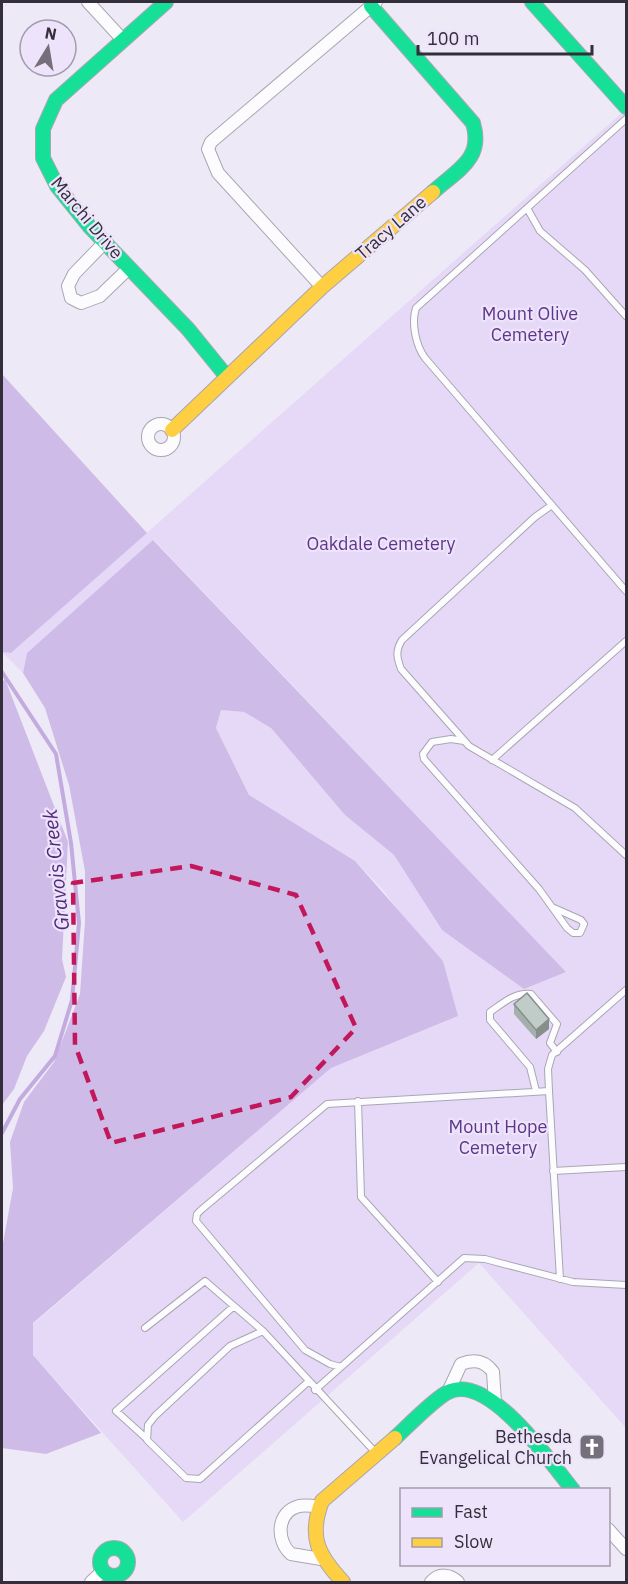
<svg xmlns="http://www.w3.org/2000/svg" width="628" height="1584" font-family="'IBM Plex Sans',sans-serif">
<rect width="100%" height="100%" fill="#eee9f6"/>
<path fill="#e5d9f7" d="M625 110 626 1428 479 1263 183 1522 33 1355V1324L331 1068 458 1016 410 926 383 890 355 861 249 795 216 728 221 710 244 712 271 728 345 815 394 855 442 930 524 989 566 972 154 540 27 653 23 673 2 652 11 653Z"/>
<path fill="#cebbe7" d="M2 374 147 533 11 653 2 652Z
M153 540 566 972 524 989 442 930 394 855 345 815 271 728 244 712 221 710 216 728 249 795 355 861 443 961 458 1016 331 1068 33 1323V1355L101 1433 46 1454 2 1448V1249L13 1188 10 1142 24 1102 54 1062 80 994 85 921V871L69 785 45 708 23 673 27 653Z
M5 679 68 842 62 959 66 977 44 1031 27 1056 14 1089 2 1105V682Z"/>
<g fill="none" stroke-linecap="round" stroke-linejoin="round">
<path stroke="#c3abe0" stroke-width="4" d="M2 672 56 754 71 843 79 923 72 1000 55 1056 20 1099 2 1133"/>
<g stroke="#aaa6b1" stroke-width="8">
<path id="lane" d="M626 119 416 308C411 323 416 346 425 358L626 591
M527 208 540 231 585 270 626 316
M552 505 535 517 402 640C395 651 397 658 401 669L469 746 575 808 626 855
M464 741 451 739 432 742 423 754 424 759 539 889 567 928 573 933H580L584 924 581 920 554 908
M492 760 626 641
M536 1091 530 1067 490 1020V1012C503 1003 515 992 531 994L557 1024 550 1043 557 1052
M549 1091 548 1069 552 1055 626 990
M358 1101 361 1197 438 1282
M553 1171 626 1167
M145 1328 205 1281 263 1331 376 1453
M263 1331 230 1346 155 1416 148 1425 147 1440 186 1478 200 1479 309 1381
M341 1367 330 1364 305 1350 196 1221 197 1214 201 1210 327 1104 549 1091 560 1279
M315 1390 464 1258 485 1259 573 1282 626 1285
M147 1439 116 1411 234 1306"/>
</g>
<g stroke="#aaa6b1" stroke-width="14">
<path id="street" d="M88 2 123 40
M104 243 74 274 68 286 71 298 81 303 100 296 129 268
M322 287 218 173 208 149 211 142 376 2
M148 437a13 13 0 1 1 26 0a13 13 0 1 1-26 0Z
M448 1392 461 1364C474 1359 484 1360 493 1372L495 1402
M319 1507C313 1506 305 1505 299 1506 276 1512 276 1541 291 1554L321 1559
M608 1529 626 1549
M91 1582 103 1571
M431 1582C439 1573 450 1574 458 1582"/>
</g>
<g stroke="#aaa6b1" stroke-width="16">
<path id="fast" d="M166 2 56 100 43 129V158L57 186 90 227 188 329 227 377
M532 2 626 107
M371 6 473 123C484 159 457 170 433 192
M395 1438C408 1426 434 1399 448 1392 489 1372 551 1463 573 1490
M100 1562a14 14 0 1 1 28 0a14 14 0 1 1-28 0Z"/>
</g>
<g stroke="#aaa6b1" stroke-width="16">
<path id="slow" d="M172 430 322 287 433 192
M343 1582C318 1555 308 1537 322 1501L395 1438"/>
</g>
<use href="#lane" stroke="#fcfcfe" stroke-width="6"/>
<use href="#street" stroke="#fcfcfe" stroke-width="12"/>
<use href="#fast" stroke="#16e098" stroke-width="14"/>
<use href="#slow" stroke="#ffcf43" stroke-width="14"/>
</g>
<path fill="#a5afac" d="M514 1004 549 1029 536 1039 514 1014Z"/>
<path fill="#868f8c" d="M549 1019V1029L536 1039V1030Z"/>
<path fill="#c0ccc8" stroke="#868f8c" stroke-width="1.5" d="M527 993 549 1019 536 1030 514 1004Z"/>
<path fill="none" stroke="#c2185b" stroke-width="4.5" stroke-dasharray="12 8" stroke-linejoin="round" d="M191 866 296 895 356 1028 291 1097 111 1143 75 1045 73 883Z"/>
<defs>
<g id="church-square" transform="scale(1.35)"><rect x="-9" y="-9" width="18" height="18" rx="4" fill="#746f7b" stroke="#ede4fb"/><path d="M-1.2-6h2.4v3.5h3.3v2.4h-3.3V6h-2.4V-.1h-3.3v-2.4h3.3Z" fill="#fff"/></g>
</defs>
<g fill-rule="evenodd">
<use href="#church-square" x="592" y="1447"/>
</g>
<g text-anchor="middle" stroke-width="4.5" stroke-linejoin="round" paint-order="stroke">
<g font-size="18" fill="#332e39" stroke="#ede4fb">
<text transform="translate(87 218) rotate(50)" y="6">Marchi Drive</text>
<text transform="translate(391 228) rotate(-41)" y="6">Tracy Lane</text>
</g>
<g font-size="18" fill="#5e3588" stroke="#ede4fb">
<text x="530" y="320">Mount Olive<tspan x="530" dy="21">Cemetery</tspan></text>
<text x="381" y="550">Oakdale Cemetery</text>
<text x="498" y="1133">Mount Hope<tspan x="498" dy="21">Cemetery</tspan></text>
</g>
<g font-size="18" fill="#332e39" stroke="#ede4fb" text-anchor="end">
<text x="572" y="1443">Bethesda<tspan x="572" dy="21">Evangelical Church</tspan></text>
</g>
<g font-size="20" font-style="italic" fill="#52287a" stroke="#ede4fb">
<text transform="translate(56 870) rotate(-96)" y="7">Gravois Creek</text>
</g>
</g>
<rect width="628" height="1584" fill="none" stroke="#332e39" stroke-width="6"/>
<rect x="400" y="1488" width="210" height="78" fill="#ede4fb" stroke="#a39bad" stroke-width="1.5"/>
<rect x="412" y="1508" width="30" height="9" fill="#16e098" stroke="#a39bad" stroke-width="1.5"/>
<text x="454" y="1518" font-size="18" fill="#332e39">Fast</text>
<rect x="412" y="1538" width="30" height="9" fill="#ffcf43" stroke="#a39bad" stroke-width="1.5"/>
<text x="454" y="1548" font-size="18" fill="#332e39">Slow</text>
<g transform="translate(48 48) rotate(11)"><circle r="28" fill="#ede4fb" stroke="#a39bad" stroke-width="1.5"/>
<path d="M0-4.5L10 22L0 15L-10 22Z" fill="#746f7b"/>
<text y="-9" font-size="16" font-weight="bold" text-anchor="middle" fill="#332e39">N</text>
</g>
<path d="M418 45v9h174v-9" fill="none" stroke="#332e39" stroke-width="3"/>
<text x="427" y="45" font-size="18" fill="#332e39" stroke="#ede4fb" stroke-width="4.5" paint-order="stroke">100 m</text>
</svg>
